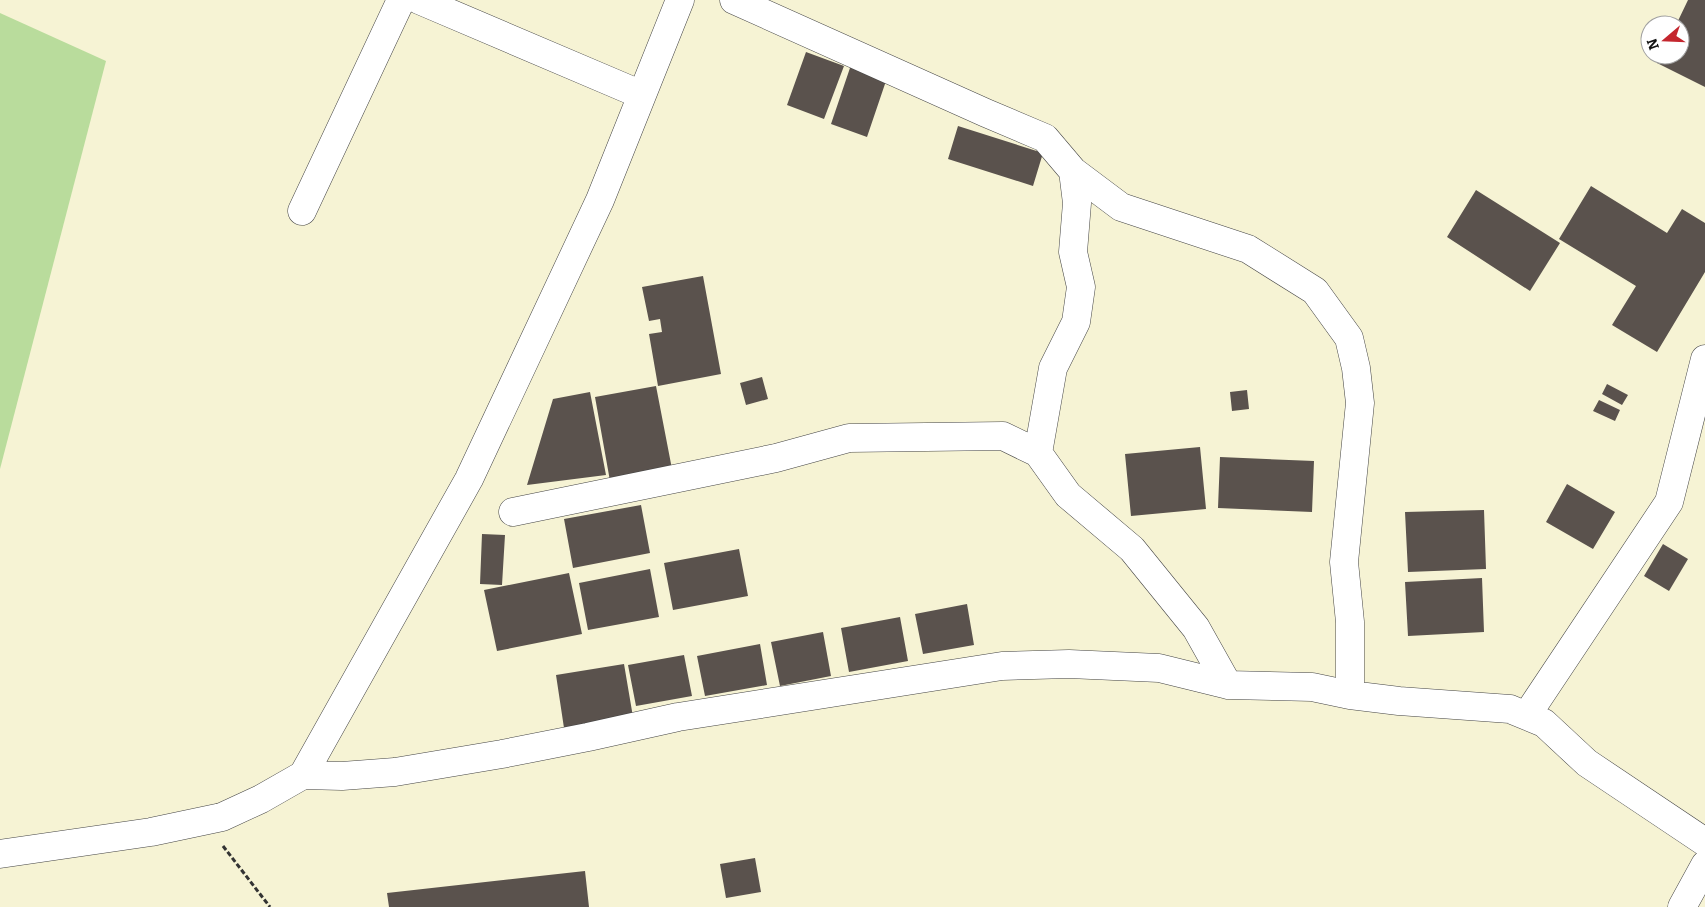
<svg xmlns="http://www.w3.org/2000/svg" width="1705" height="907" font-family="Bitter,serif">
<rect width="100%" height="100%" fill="#fffdf5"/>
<path fill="#f6f3d4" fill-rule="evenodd" d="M0 0H1705V907H0ZM1650 25H1680V55H1650Z"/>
<path fill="#b9dc9c" d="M0 13 106 61 0 469Z"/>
<path fill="#5a524d" d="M1688 0H1705V87L1657 63 1661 55H1680V25H1676Z
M806 52 844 66 824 119 787 105Z
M851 65 887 78 867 137 831 124Z
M958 126 1043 153 1033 186 948 159Z
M1591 186 1667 233 1682 209 1705 223V272L1657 352 1612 325 1636 286 1559 239Z
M1476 190 1560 243 1530 291 1447 237Z
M703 276 721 374 658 386 649 334 662 332 660 319 649 321 642 287Z
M762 377 768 399 746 405 740 383Z
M1607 384 1628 395 1622 405 1602 394Z
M656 386 672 469 610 481 595 397Z
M1247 390 1249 409 1232 411 1230 392Z
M590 392 606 475 527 485 553 399Z
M1599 400 1620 410 1615 421 1593 411Z
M1200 447 1206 509 1131 516 1125 454Z
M1220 457 1314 461 1312 512 1218 508Z
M1567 484 1615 512 1593 549 1546 522Z
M641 505 650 553 573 568 564 519Z
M1484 510 1486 569 1408 572 1405 512Z
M482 534 505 535 502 585 480 584Z
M1663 544 1688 559 1669 591 1644 576Z
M739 549 748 596 673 610 664 563Z
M650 569 659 617 588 630 579 583Z
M569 573 582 634 497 651 484 590Z
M1482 578 1484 632 1408 636 1405 582Z
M967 604 974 645 923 654 915 614Z
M900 617 908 661 849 672 841 628Z
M823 632 831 676 780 686 771 642Z
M760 644 767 685 705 696 697 656Z
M684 655 692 696 636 706 628 665Z
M624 664 633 717 564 728 556 675Z
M755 858 761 892 726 898 720 864Z
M585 871 589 907H389L387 893Z"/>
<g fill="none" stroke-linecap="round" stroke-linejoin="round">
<g stroke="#444" stroke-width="29">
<path id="minor" d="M419 0 642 95
M734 0 986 113 1045 138 1073 171 1121 207 1248 249 1315 291 1349 338 1356 368 1360 403 1344 562 1350 622V695
M302 211 401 0
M1038 453 1053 368 1076 322 1081 287 1073 252 1077 203 1073 171
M513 512 776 458 849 438 1003 436 1038 453 1068 495 1132 549 1196 628 1228 685
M1527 715 1669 502 1705 359
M303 775 342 776 395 772 502 754 588 737 678 717 1002 666 1069 664 1159 668 1228 685 1312 687 1350 695 1399 701 1510 709 1544 723 1587 763 1705 842
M0 854 151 832 222 817 261 799 303 775 469 479 600 200 680 0
M1682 907 1705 865"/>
</g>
<path stroke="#333" stroke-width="3" stroke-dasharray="5 2.5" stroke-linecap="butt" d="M223 846 270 907"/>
<use href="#minor" stroke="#fff" stroke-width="28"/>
</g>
<g transform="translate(1665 40) rotate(251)"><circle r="24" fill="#ffffff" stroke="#a0a0a0"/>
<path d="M0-4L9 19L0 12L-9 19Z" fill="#c4262e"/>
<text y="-8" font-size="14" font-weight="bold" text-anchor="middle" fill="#111111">N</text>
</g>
</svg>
